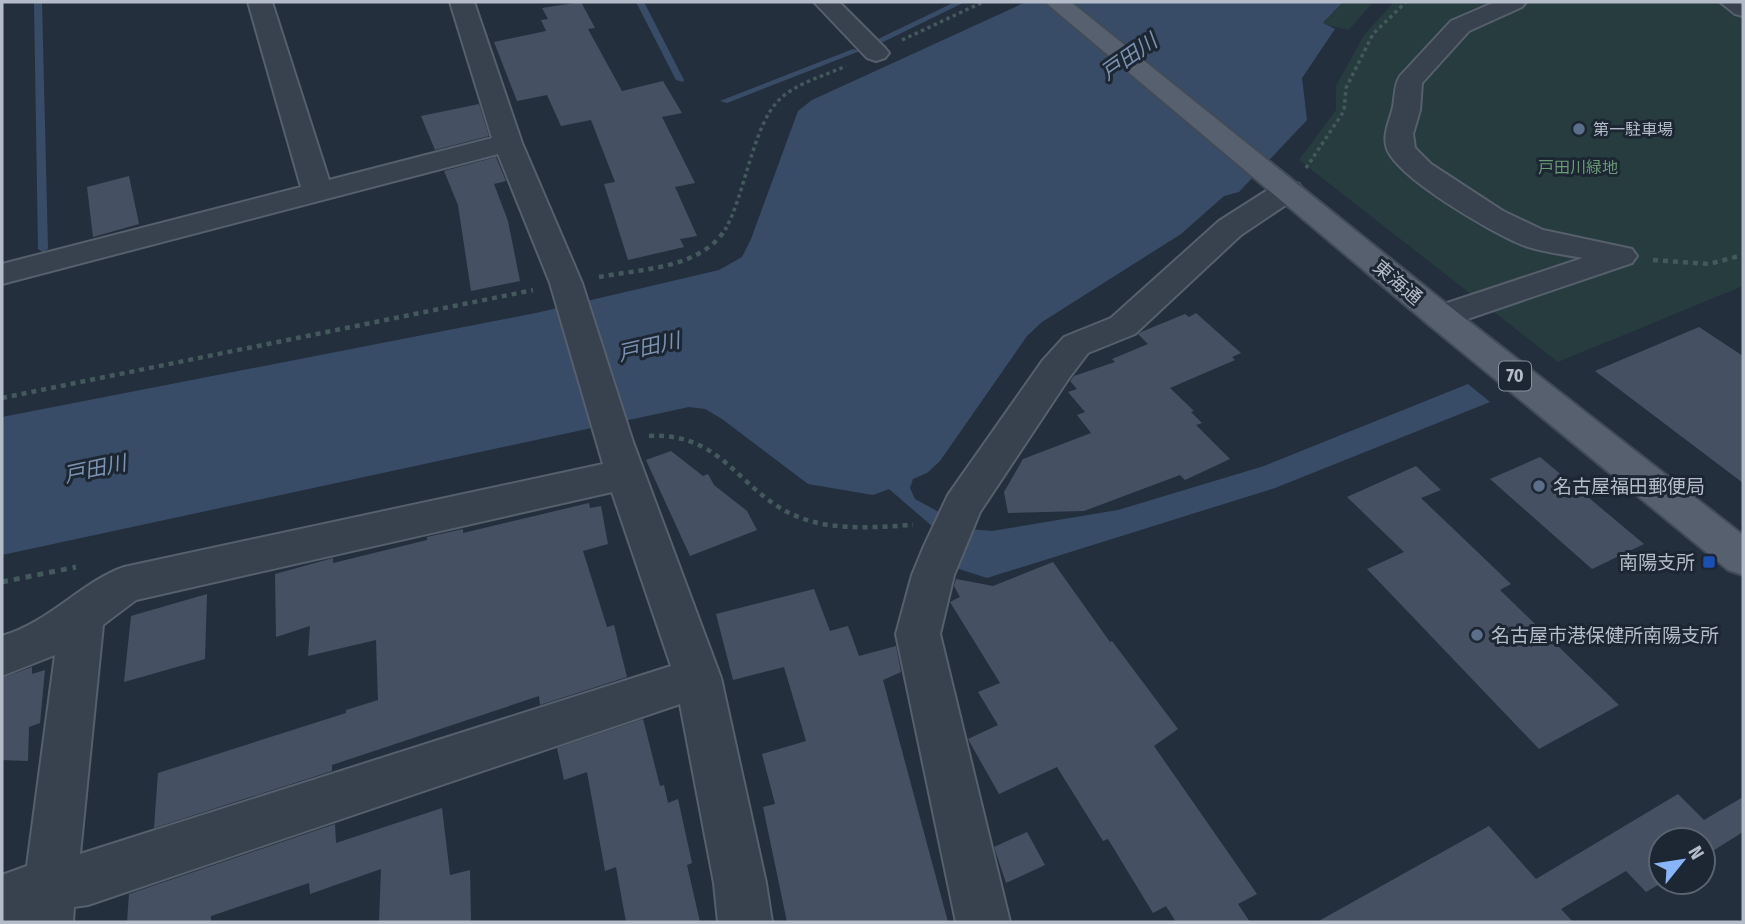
<svg xmlns="http://www.w3.org/2000/svg" width="1745" height="924" font-family="'Fira Sans Condensed','Noto Sans JP',sans-serif">
<rect width="100%" height="100%" fill="#242f3e"/>
<path fill="#263c3f" d="M1343 2H1373L1349 30 1323 24Z
M1394 2H1743V286L1558 362 1299 160 1336 110V86L1364 35Z"/>
<path fill="#394c67" d="M1026 2H1343L1323 23 1335 29 1302 78 1307 120 1239 192 1224 196 1181 234 1042 322 1027 336 940 461 927 473 913 479 910 488 915 499 970 529 992 531 1118 510 1264 466 1468 384 1490 402 1275 488 987 578 956 568 962 552 889 489 873 495 808 484 722 419 705 409 689 407 2 555V417L536 313 719 270 742 257 751 239 798 111 812 100Z"/>
<g fill="none" stroke-linecap="round" stroke-linejoin="round">
<path fill="#394c67" fill-rule="evenodd" d="M34 2H42L48 249 43 252 38 249Z
M636 2H644L684 80 683 82 676 80Z
M955 2H965L883 42 876 40Z
M853 49 860 51 727 103 720 101Z"/>
</g>
<path fill="#455162" d="M581 2 595 28 588 29 622 91 663 81 682 113 662 117 695 183 675 187 697 236 680 239 684 247 628 260 604 184 615 182 591 120 561 126 547 95 517 101 494 42 546 31 541 20 548 19 542 8Z
M479 104 489 136 435 150 421 116Z
M496 157 506 181 494 184 508 221 520 281 471 291 458 205 444 171Z
M129 176 139 224 93 237 87 187Z
M1196 313 1241 353 1232 357 1235 360 1170 388 1194 411 1191 412 1202 423 1196 425 1230 459 1185 480 1180 475 1084 511 1008 513 1004 492 1023 459 1091 433 1077 415 1085 412 1068 392 1077 389 1070 381 1074 376 1115 362 1112 359 1148 344 1138 334 1141 332 1185 314 1189 317Z
M1699 327 1743 356V483L1595 371Z
M671 451 703 476 708 474 714 485 747 511 757 530 690 556 646 460Z
M1540 457 1644 544 1592 569 1490 479Z
M1416 466 1441 490 1421 498 1511 584 1500 590 1619 705 1539 749 1367 569 1404 552 1347 497Z
M589 503 590 508 601 506 608 544 583 551 607 627 614 625 627 677 540 705 539 696 332 765V771L154 828 158 773 346 713V710L378 700 376 640 308 656 310 626 276 637 275 574 333 558V563L427 540V537L463 529V533Z
M1053 562 1110 642 1112 641 1178 729 1154 746 1257 894 1238 904 1250 922H1176L1166 906 1153 913 1108 839 1103 841 1057 767 999 794 968 739 998 725 978 692 1000 683 950 602 960 597 954 586 956 579 993 586Z
M814 589 830 631 848 626 859 656 896 646 901 672 883 680 948 922H787L763 807 775 804 762 754 806 741 784 667 733 680 716 614Z
M207 594 205 659 124 682 131 616Z
M32 667V674L45 670 40 723 29 727 28 761 2 760V678Z
M643 719 660 786 664 785 668 803 678 799 692 863 687 865 700 922H626L616 867 605 871 587 772 564 780 557 748Z
M1678 794 1704 820 1743 797V832L1703 857V840H1661L1663 882 1646 892 1626 871 1561 909 1573 922H1317L1489 826 1536 879Z
M442 808 450 875 470 870 471 922H379L381 869 310 894 309 883 211 916V922H127L129 894 335 824 336 843Z
M1027 832 1045 865 1006 883 994 847Z"/>
<g fill="none" stroke-linecap="round" stroke-linejoin="round">
<g stroke="#565f6c" stroke-width="4">
<path id="minor" d="M248 2H272L329 180 492 138 450 2H474L522 143 582 283 633 442 721 678 766 883 772 922H718L714 883 680 704 88 905 74 907 73 922H2V875L27 866 55 655 2 676V636C50 622 81 582 124 567L603 464 550 283 498 154 2 284V264L301 187ZM612 492 671 666 80 854 103 625 136 600Z
M814 2H839L885 48 889 53 885 58 876 61 867 58Z
M1495 2H1526L1522 7 1469 31 1422 83 1420 110 1413 134 1415 148 1431 164 1503 211 1543 230 1632 249 1637 256 1632 263 1441 328 1429 325 1424 317 1429 309 1583 258C1563 254 1539 252 1520 244 1490 231 1399 179 1387 149 1382 134 1390 121 1393 107 1395 97 1394 85 1400 76L1451 21Z
M1720 2H1743V16L1735 14Z
M1288 181 1299 184 1303 190 1299 196 1241 235 1135 334 1088 353 1069 378 980 512 966 546 954 575 940 634 1010 922H956L896 634 912 575 924 546 948 495 1043 360 1064 337 1111 318 1219 221 1277 184Z"/>
</g>
<g stroke="#414a57" stroke-width="4">
<path id="major" d="M1045 2H1071L1453 309 1743 535V575L1728 570 1429 325Z"/>
</g>
<path stroke="#44595c" stroke-width="3.5" stroke-dasharray="3.5 3.5" stroke-linecap="butt" d="M902 40 983 2
M1306 168 1344 111 1346 88 1373 34 1406 2
M725 230C745 195 753 125 779 100 796 83 824 76 846 66"/>
<path stroke="#44595c" stroke-width="4.5" stroke-dasharray="5 5" stroke-linecap="butt" d="M1653 260 1709 264 1743 255
M599 277C640 269 702 269 726 228
M2 398 533 290
M649 436C726 432 739 495 801 518 836 531 876 527 913 525"/>
<path stroke="#44595c" stroke-width="5" stroke-dasharray="6 6" stroke-linecap="butt" d="M2 582 76 567"/>
<use href="#minor" fill="#38414e" fill-rule="evenodd"/>
<use href="#major" fill="#56606e" fill-rule="evenodd"/>
</g>
<g fill="#5c6f8a" stroke="#1d2633" stroke-width="2.5">
<circle cx="1579" cy="129" r="7"/>
<circle cx="1539" cy="486" r="7"/>
<circle cx="1477" cy="635" r="7"/>
</g>
<rect fill="#1a4fb4" stroke="#1d2633" stroke-width="2.5" x="1702" y="555" width="14" height="14" rx="3.5"/>
<g text-anchor="middle" stroke-width="6" stroke-linejoin="round" paint-order="stroke">
<g font-size="16" fill="#b4bcc9" stroke="#1d2633" text-anchor="start">
<text x="1593" y="135">第一駐車場</text>
</g>
<g font-size="16" fill="#6b9a76" stroke="#1d2633">
<text x="1578" y="173">戸田川緑地</text>
</g>
<rect fill="#1d2633" stroke="#878f9c" stroke-width="2" x="1499" y="361.5" width="32" height="29" rx="5"/>
<g font-size="18" font-weight="bold" fill="#b4bcc9">
<text x="1515" y="382">70</text>
</g>
<g font-size="19" fill="#b4bcc9" stroke="#1d2633">
<text transform="translate(1398 282) rotate(40)" y="7">東海通</text>
</g>
<g font-size="19" fill="#b4bcc9" stroke="#1d2633" text-anchor="start">
<text x="1553" y="493">名古屋福田郵便局</text>
<text x="1695" y="569" text-anchor="end">南陽支所</text>
<text x="1491" y="642">名古屋市港保健所南陽支所</text>
</g>
<g font-size="21" font-style="italic" fill="#7c92b1" stroke="#1d2633">
<text transform="translate(1129 57) rotate(-35)" y="7">戸田川</text>
<text transform="translate(649 347) rotate(-13)" y="7">戸田川</text>
<text transform="translate(95 469) rotate(-12)" y="7">戸田川</text>
</g>
</g>
<rect width="1745" height="924" fill="none" stroke="#b4bcc9" stroke-width="7"/>
<g transform="translate(1682 861) rotate(60)"><circle r="33" fill="#1d2633" stroke="#59626f" stroke-width="2"/>
<path d="M0-5L12 26L0 18L-12 26Z" fill="#8ab4f8"/>
<text y="-10" font-size="19" font-weight="bold" text-anchor="middle" fill="#b4bcc9">N</text>
</g>
</svg>
